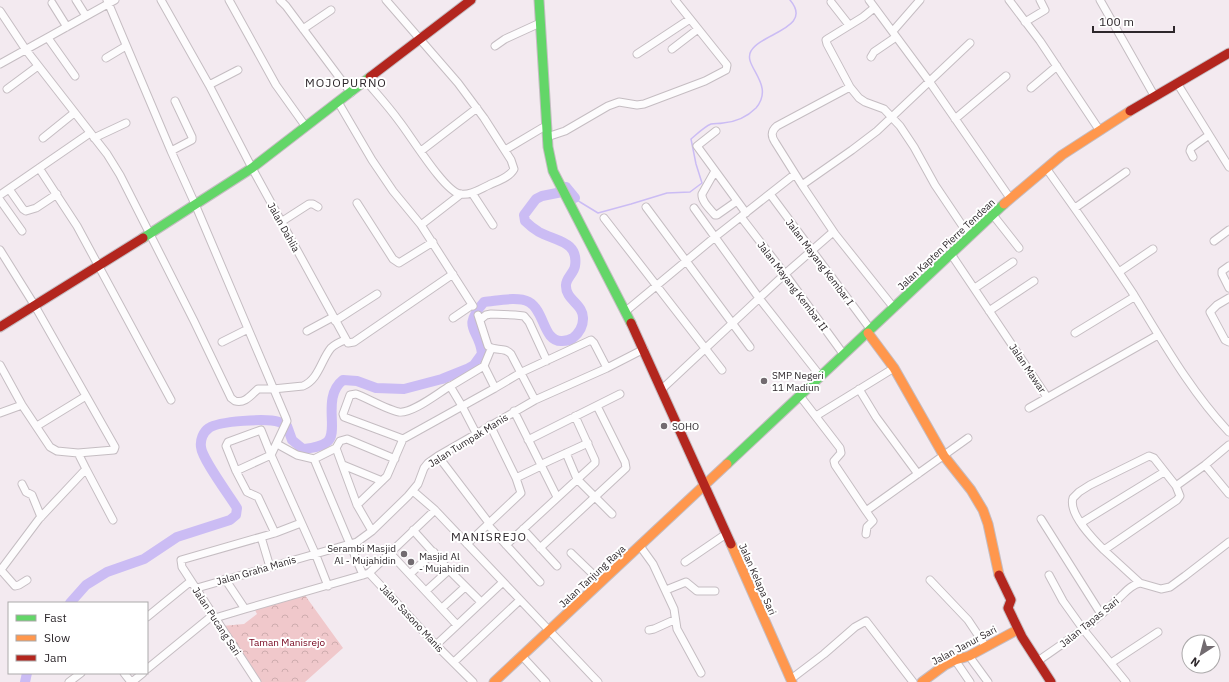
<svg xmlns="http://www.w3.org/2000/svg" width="1229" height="682" font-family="'IBM Plex Sans',sans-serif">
<defs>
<pattern id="forest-crowns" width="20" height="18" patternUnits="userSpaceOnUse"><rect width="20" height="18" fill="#f0c8cb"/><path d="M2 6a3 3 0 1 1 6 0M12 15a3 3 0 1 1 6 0" fill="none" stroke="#ceacae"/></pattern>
</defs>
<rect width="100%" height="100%" fill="#f3eaf0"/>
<path fill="url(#forest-crowns)" d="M304 594 343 648 305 682H257L222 626 244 624 257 614 254 608Z"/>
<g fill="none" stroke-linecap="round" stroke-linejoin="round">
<path stroke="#cbbcf4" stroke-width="1.5" d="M575 198 580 202 598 213 631 204 667 193 690 192 702 183 696 164 691 139C697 134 704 127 711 124 714 123 719 124 723 123 735 122 747 117 756 108 776 84 742 66 751 51 761 33 814 28 790 0"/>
<path stroke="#cbbcf4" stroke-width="10" d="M70 603 86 585 107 572 144 559 177 537 230 520 236 515 237 508C229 495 202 459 201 447 200 440 203 432 209 428 219 421 267 418 279 422 282 423 285 425 287 426L292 440 303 449C311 448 321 447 327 442 340 433 321 397 343 380L357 381 376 388 404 389 442 379 467 369 474 365 482 354C480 328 460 330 484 302 497 301 517 296 529 302 545 311 543 342 562 341 567 341 570 340 573 338 579 333 583 326 583 319 584 304 565 300 566 285 566 278 574 273 575 266 579 241 555 241 539 232 534 229 529 225 525 221L524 215 536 199 542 196 562 192 566 187 575 198
M25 682 27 673"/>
<g stroke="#c5bdc2" stroke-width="9">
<path id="street" d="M76 0 86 16
M107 0 171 151 195 204 286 418 287 421 271 455 315 553 328 586
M161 0 209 85 252 168 348 343 354 342 453 274
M229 0 276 85 306 127
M280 0 286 6 351 93
M869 0 929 81 1010 198
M1009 0 1040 41 1100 131
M1100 0 1155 97
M831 2 849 25
M52 3 67 27
M874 8 863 17 829 38 826 40 827 44 850 87 859 98 865 102 884 109 900 126 914 147 935 185 970 237
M0 11 26 50 107 154 120 175 194 321 231 398 235 401C245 404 251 395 258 389H273L303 386C319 379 321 360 331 348 335 344 340 342 345 340
M1025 22 1045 10 1040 0
M303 29 331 10
M893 31 920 0
M48 38 75 76
M495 46 505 39 540 23
M672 49 698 29
M637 54 690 19
M871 57 874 52 896 37
M106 58 126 46
M0 64 115 0
M366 81C377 94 389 107 399 121 411 136 444 191 460 194 470 196 480 189 489 185 497 181 509 178 514 169L511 160 484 118 458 83 386 0
M1177 83 1229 167
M209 85 238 70
M850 87 777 126C771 131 771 136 775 142L802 185 852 150 877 131 970 43
M1031 88 1057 66
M7 89 38 66
M338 102 372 160 393 191 421 225 473 306
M955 119 1006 76
M716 131 697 146 746 213
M547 137 565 131 608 106 619 102 637 105 644 104 705 81 726 70 727 65 675 0
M43 138 74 113
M94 138 126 123
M505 150 542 128
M171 151 192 140V137L175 101
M421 151 477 108
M1193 157 1190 151 1191 148 1209 135
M39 168 77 226 171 400
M1046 168C1076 210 1106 252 1134 295 1163 342 1191 392 1229 432
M715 171 702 194C701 201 710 209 715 215H717L737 201
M802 185 835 234 894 308
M9 189 23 209 26 211 36 208 57 194
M472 193 493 225
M770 194 871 330
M0 195 90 133
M0 200 22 231
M357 203 393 259 399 263 433 242
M646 207 750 347
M694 208 759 298 821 377
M1075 208 1126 172
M993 215 1019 248
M741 217 785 274 844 355
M604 218 722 370
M281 222 309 204H313L318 207
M421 225 461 194
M1214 241 1229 230
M0 250 35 306 115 447 114 450 78 453
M951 254 1047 397
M1229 266 1222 271V274L1229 288
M1119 272 1153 249
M975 288 1013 262
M626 311 715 237 795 174
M989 311 1034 281
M478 315 488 346C495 352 504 346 511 354L535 400
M453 318 472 305
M481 319 486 315 491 314 515 315 524 316 529 322 547 361
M335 321 377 294
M307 331 333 317
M1075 333 1134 297
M222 342 248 329
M1229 342 1225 340 1210 312 1217 305 1229 298
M0 365 22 405 50 447 57 451 78 453 86 469 39 519 0 571
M484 366 495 388
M449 387 484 366 491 349
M662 389 785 274 833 232
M859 389 876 417 918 474
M800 396 840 448 841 453 834 461 835 465 866 511 968 438
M1029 408 1158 335
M514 411 557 497
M0 413 22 405
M816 416 894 368
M37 426 86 396
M403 439 344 417 343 414 350 395 356 394C367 398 388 410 399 412 412 414 438 393 450 386L462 406 476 433
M528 440 620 394
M277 444 297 455 314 459 336 448 340 441 347 439 395 459
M336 448 357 505 372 531
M566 453 577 479 612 514
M438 456 489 523
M314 459 363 575
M343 465 382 481
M540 465 588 443
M1205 465 1229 494
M86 469 113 520
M236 471 271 455 261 430 228 442 226 446 236 471 247 492 258 497 275 533
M516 478 541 466
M22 484 26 492 32 495 41 517
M1176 486 1154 458 1149 456 1090 485 1079 492 1073 498C1068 514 1094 540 1104 550L1177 500 1180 496 1176 486 1205 465 1229 445
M413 491 435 510 598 682
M357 505 387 476 403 439 495 388 522 372 591 340 594 343 607 368
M1041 519 1101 614
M1081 523 1164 472
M488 525 540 582
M523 529 557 566
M413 530 449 570 481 602
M866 534 867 527 873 521 866 511
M261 537 270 567
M467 544 521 493 516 478 490 425
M506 545 595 463V460L575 416
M640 546 653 564 674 609 677 629 701 673
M540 548 626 468 625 462 597 406
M1104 550 1140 583 1161 589 1170 587 1185 576 1229 542
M389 552 457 625
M571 553 601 582
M685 562 726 534
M0 569 15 586 19 585 27 580
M369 573 436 645 473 682
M410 574 434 552
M1049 575 1063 601 1083 629 1126 682
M225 579 245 609 363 575 369 573 435 510
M930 580 968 620 986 647
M197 588 357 542 372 531 408 496 418 484 424 468 428 463 438 456 535 400 607 368 644 349
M666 590 686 582 697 591H715
M426 591 449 570
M442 608 465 587
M147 617 191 581
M215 618 245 609
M649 630 654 629 674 620
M436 645 503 582
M522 656 546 682
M969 656 988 682
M955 660 970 682
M1038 661C1065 642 1094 623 1118 599 1125 593 1130 585 1140 583
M454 662 520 600
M1111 663 1158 632
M147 669 213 615
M124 673 131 682
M791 679 824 654 855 627 866 621 913 682
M69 682 81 673
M132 682 143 673
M257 682 182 567 181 560 275 533 301 523"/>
</g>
<g stroke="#c5bdc2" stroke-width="11">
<path id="fast" d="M539 0 548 147 553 171 631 323
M143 238 252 168 370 77
M727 464 1004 204"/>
</g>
<g stroke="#c5bdc2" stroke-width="11">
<path id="slow" d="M1004 204 1062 155 1130 111
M868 333 894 368 944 456 971 490 983 510 988 524 999 575
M731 544 792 682
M494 682 727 464
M922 682 945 665 955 660 969 656 1017 630"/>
</g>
<g stroke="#c5bdc2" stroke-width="11">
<path id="jam" d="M370 77 471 0
M1130 111 1229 53
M631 323 731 544
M0 327 143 238
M999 575 1011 600 1008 608 1022 637 1051 682"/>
</g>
<use href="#street" stroke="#fdfcfd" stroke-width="7"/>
<use href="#fast" stroke="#63d668" stroke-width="9"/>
<use href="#slow" stroke="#ff974d" stroke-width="9"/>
<use href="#jam" stroke="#b3261e" stroke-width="9"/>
</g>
<g fill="#726b70" stroke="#fff" stroke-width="1.5">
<circle cx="764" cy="381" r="4"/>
<circle cx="664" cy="426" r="4"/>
<circle cx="404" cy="554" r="4"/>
<circle cx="411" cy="562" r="4"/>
</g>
<g text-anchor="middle" stroke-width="4" stroke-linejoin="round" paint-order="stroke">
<g font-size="10" fill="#2d272b" stroke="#fff">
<text transform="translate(284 227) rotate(61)" y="4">Jalan Dahlia</text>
<text transform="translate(946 244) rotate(-43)" y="4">Jalan Kapten Pierre Tendean</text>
<text transform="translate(820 262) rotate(53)" y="4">Jalan Mayang Kembar I</text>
<text transform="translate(793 286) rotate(53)" y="4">Jalan Mayang Kembar II</text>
<text transform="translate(1028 368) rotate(56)" y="4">Jalan Mawar</text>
<text transform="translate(468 440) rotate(-32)" y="4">Jalan Tumpak Manis</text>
<text transform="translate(256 570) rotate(-16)" y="4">Jalan Graha Manis</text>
<text transform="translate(592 576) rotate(-43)" y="4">Jalan Tanjung Raya</text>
<text transform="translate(758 579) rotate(66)" y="4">Jalan Kelapa Sari</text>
<text transform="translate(412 618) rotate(47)" y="4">Jalan Sasono Manis</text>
<text transform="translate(217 621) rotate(57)" y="4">Jalan Pucang Sari</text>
<text transform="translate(1089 622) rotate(-39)" y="4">Jalan Tapas Sari</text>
<text transform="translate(964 645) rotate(-28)" y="4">Jalan Janur Sari</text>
</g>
<g font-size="10" fill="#2d272b" stroke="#fff" text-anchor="start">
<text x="772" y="379">SMP Negeri<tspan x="772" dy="12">11 Madiun</tspan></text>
<text x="672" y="430">SOHO</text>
<text x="396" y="552" text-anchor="end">Serambi Masjid<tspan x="396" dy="12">Al - Mujahidin</tspan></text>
<text x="419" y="560">Masjid Al<tspan x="419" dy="12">- Mujahidin</tspan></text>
</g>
<g font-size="10" fill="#73011a" stroke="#fff">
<text x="287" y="646">Taman Manisrejo</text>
</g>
<g font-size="12" letter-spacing="1" fill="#2d272b" stroke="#fff">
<text x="346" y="87">MOJOPURNO</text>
<text x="489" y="541">MANISREJO</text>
</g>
</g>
<rect x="8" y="602" width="140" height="72" fill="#ffffff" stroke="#aba9aa"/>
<rect x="16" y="615" width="20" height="6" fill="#63d668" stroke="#aba9aa"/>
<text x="44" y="622" font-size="12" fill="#2d272b">Fast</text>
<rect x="16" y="635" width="20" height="6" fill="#ff974d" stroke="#aba9aa"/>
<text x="44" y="642" font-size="12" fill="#2d272b">Slow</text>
<rect x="16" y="655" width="20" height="6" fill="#b3261e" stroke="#aba9aa"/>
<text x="44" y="662" font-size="12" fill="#2d272b">Jam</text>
<g transform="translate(1201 654) rotate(216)"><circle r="19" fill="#ffffff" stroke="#aba9aa"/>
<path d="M0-3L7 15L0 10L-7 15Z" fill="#726b70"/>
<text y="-6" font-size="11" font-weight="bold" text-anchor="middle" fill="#2d272b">N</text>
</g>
<path d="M1093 26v6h81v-6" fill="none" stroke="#2d272b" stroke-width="2"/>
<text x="1099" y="26" font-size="12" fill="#2d272b" stroke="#ffffff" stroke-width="3" paint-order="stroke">100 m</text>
</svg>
